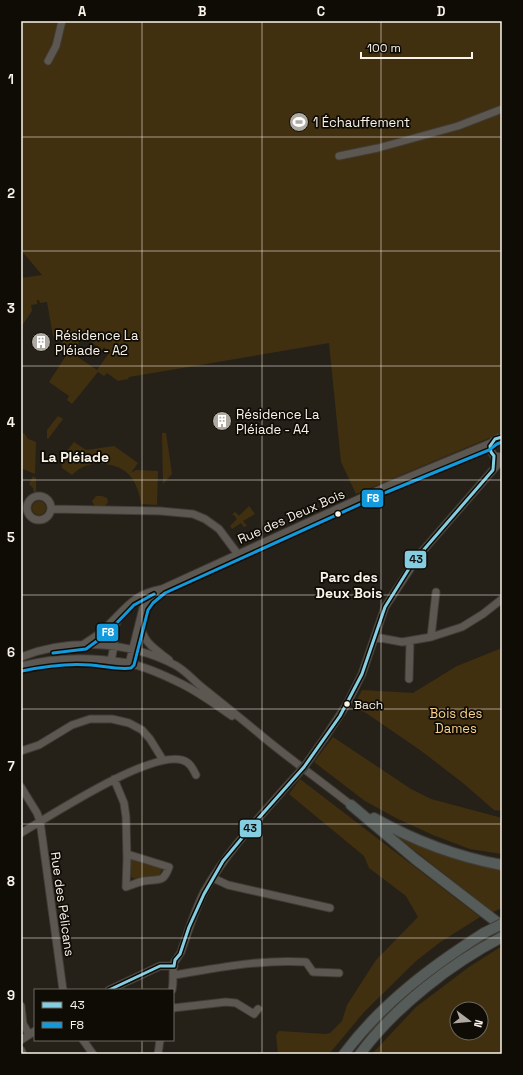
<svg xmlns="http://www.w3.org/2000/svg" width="523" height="1075" font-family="'Space Grotesk',sans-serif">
<rect width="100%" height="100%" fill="#252119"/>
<path fill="#413010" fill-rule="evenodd" d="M21 21H502L501 433 356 494 341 462 329 343 129 377 128 379 118 381 107 373 104 376 98 372 72 404 67 400 69 396 49 382 69 351 62 347 64 344 53 336 47 302 40 303 39 300H37V304L31 305 32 311 21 327V278L42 275 21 250ZM83 336 102 350 104 347 109 353 97 370 72 353Z
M58 416 63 419 48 439 47 438V430Z
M24 433 28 439 36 442 35 474 21 468V434Z
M162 433H166L172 474 163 484Z
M74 442 86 450 114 446 138 463 131 473 136 470 158 471 157 505 141 504C140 495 137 485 131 477 122 464 99 461 85 466 80 468 76 471 72 475L62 468C60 457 68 450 74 442Z
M33 476 36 478V493H34L33 488 29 484Z
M96 496H102L107 498 108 502 104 507H95L92 501Z
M32 508a7 7 0 1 1 14 0a7 7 0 1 1-14 0Z
M249 506 255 514 243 521 247 526 244 527 241 523 232 529 230 526 237 519 234 515H232L235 512 239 516Z
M502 648V811L494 810 463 783 420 750 366 713 353 707 362 690 413 693 457 666Z
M333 737 411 789 431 799 502 818V854L470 849 433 835 396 818 365 801 314 762Z
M300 779 480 917 439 943 416 961 364 1012 329 1054H278L276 1035 279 1031 326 1034 330 1033 342 1021 347 1005 376 960 418 917 406 896 369 868 364 856 289 794Z
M386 828 502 866V908L493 912Z
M135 859 160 867 162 869 159 877C149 878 136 883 129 875L131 862Z
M502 946V1054H372L416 1007 469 967ZM457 1009H481V1033H457Z"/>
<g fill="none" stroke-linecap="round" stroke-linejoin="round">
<g stroke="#403c36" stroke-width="9">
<path id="minor" d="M48 61 56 46 62 21
M339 156 378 148 458 126 502 109
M502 438H498L493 441 490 449 494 456 502 457
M27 508a12 12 0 1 1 24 0a12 12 0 1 1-24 0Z
M51 509 160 511 193 514 205 519 219 529 237 553
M140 623C143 643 154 648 169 660
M375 637 402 642 431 637 462 627 483 614 502 599
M431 637 436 592
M83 645C89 640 96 637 101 632 123 613 131 594 162 589
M21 657C69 638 129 641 175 665 185 670 194 681 203 688 223 704 243 720 262 736 291 760 322 782 351 805
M111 661 114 646V629L119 617
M129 664 143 608 149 600 162 589 385 487 491 443
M21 666C56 657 93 657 128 663 146 667 166 676 182 684 200 693 216 705 232 716
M409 679 410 642
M324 739 347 704 362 674 385 607 420 554 499 463 502 457
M21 751 39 745 72 725 90 719H112L129 723 142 730 150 739 163 760
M114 779 124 803 126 817 127 859 126 887C132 885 138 882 144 881 159 878 163 884 169 867L127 854
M21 787 37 813 40 821 63 990
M21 833C52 815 149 751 182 760 190 762 193 769 196 775
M213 878 228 885 330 908
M174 975C218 968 261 959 306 962L313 972 339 973
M109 990 160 966H174
M172 990C174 981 172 971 174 963 176 959 179 956 181 952 188 932 194 912 204 892 226 853 256 821 285 788
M21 1006 23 1024 29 1034
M173 1008 226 1002 236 1003 254 1014 258 1009
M21 1040 35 1031
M83 1040 93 1054
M21 1050 23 1054
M158 1054 160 1040"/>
</g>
<g stroke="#403c36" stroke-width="12">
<path id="highway" d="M351 805 415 859 502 926
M374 818C413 840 458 857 502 865
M344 1054C382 1003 432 966 484 933
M360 1054C395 1007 450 964 502 937"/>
</g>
<use href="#minor" stroke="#5c5851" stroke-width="7"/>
<use href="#highway" stroke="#565c59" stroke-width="10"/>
<g stroke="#403c36" stroke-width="9" stroke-linecap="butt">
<path id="minor-bridge" d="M285 788 304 767 324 739"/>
</g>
<g stroke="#403c36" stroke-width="12" stroke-linecap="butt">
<path id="highway-bridge" d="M484 933 502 924"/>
</g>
<use href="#minor-bridge" stroke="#5c5851" stroke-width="7"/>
<use href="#highway-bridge" stroke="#565c59" stroke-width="10"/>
<g stroke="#0f0c06" stroke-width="6">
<path id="bus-1" d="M174 966 175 960 180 954 189 927 204 894 223 861 257 820 304 767 340 716 362 674 385 607 410 567 420 554 493 470 494 456 491 452 490 446 495 439 502 437
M109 990 160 966H174"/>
</g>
<g stroke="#0f0c06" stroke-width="6">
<path id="bus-2" d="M53 653 86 649 105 635 134 605 154 594
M22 671C45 666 67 663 91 665 103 666 120 670 131 668L134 665 148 610 153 603 165 593 387 492 489 450 497 444 502 442"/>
</g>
<use href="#bus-1" stroke="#85cee2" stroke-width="3"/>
<use href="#bus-2" stroke="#139add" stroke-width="3"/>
</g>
<path fill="none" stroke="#f9f3ea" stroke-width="1" stroke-opacity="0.55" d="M142 21V990M262 21V1054M381 21V1054M21 137H502M21 251H502M21 366H502M21 480H502M21 595H502M21 709H502M21 824H502M21 938H502M142 1040V1054"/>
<defs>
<g id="stadium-disc" transform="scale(1)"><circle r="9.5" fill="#afaaa1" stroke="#0f0c06"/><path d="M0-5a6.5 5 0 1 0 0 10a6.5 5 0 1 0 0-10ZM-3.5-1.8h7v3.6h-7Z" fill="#fff"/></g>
<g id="building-disc" transform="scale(1)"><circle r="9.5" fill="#afaaa1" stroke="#0f0c06"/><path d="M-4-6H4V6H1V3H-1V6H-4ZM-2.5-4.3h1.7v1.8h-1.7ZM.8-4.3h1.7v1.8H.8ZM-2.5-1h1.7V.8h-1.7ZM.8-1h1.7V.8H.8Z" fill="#fff"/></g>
</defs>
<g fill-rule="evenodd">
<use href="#stadium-disc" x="299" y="122"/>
<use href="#building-disc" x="41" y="342"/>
<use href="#building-disc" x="222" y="421"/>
</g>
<g fill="#f9f3ea" stroke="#0f0c06" stroke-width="1.5">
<circle cx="338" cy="514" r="3.5"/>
<circle cx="347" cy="704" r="3.5"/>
</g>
<g text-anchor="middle" stroke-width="3.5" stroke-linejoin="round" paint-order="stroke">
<g font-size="12" fill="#f9f3ea" stroke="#0f0c06" text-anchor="start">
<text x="354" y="709">Bach</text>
</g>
<g font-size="13" fill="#f9f3ea" stroke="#0f0c06" text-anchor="start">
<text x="313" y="127">1 Échauffement</text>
<text x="55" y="340">Résidence La<tspan x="55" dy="15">Pléiade - A2</tspan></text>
<text x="236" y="419">Résidence La<tspan x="236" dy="15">Pléiade - A4</tspan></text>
</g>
<g font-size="13" fill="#f9f3ea" stroke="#0f0c06">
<text transform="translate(291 516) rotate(-24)" y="5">Rue des Deux Bois</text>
<text transform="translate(63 904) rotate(82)" y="5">Rue des Pélicans</text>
</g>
<g font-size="13" fill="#fad089" stroke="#0f0c06">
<text x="456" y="718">Bois des<tspan x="456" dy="15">Dames</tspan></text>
</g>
<g font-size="14" font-weight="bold" fill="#f9f3ea" stroke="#0f0c06">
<text x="75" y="462">La Pléiade</text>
<text x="349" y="582">Parc des<tspan x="349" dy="16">Deux Bois</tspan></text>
</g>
</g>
<g stroke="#0f0c06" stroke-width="1.5">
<rect x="361" y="489" width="23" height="19" rx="4" fill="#139add"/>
<rect x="404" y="550" width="23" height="19" rx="4" fill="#85cee2"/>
<rect x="96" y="623" width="23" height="19" rx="4" fill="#139add"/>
<rect x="239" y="819" width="23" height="19" rx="4" fill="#85cee2"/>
</g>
<g font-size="11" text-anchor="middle" font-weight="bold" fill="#fff">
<text x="373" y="502">F8</text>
<text x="108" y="636">F8</text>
</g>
<g font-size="11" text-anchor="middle" font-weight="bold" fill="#111">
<text x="416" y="563">43</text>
<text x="250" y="832">43</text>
</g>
<rect width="523" height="1075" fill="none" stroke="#0f0c06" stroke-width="44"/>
<rect x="34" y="989" width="140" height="52" fill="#0f0c06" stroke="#6d6861"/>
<rect x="42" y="1002" width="20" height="6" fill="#85cee2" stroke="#6d6861"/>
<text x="70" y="1009" font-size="12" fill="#f9f3ea">43</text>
<rect x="42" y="1022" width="20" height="6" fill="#139add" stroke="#6d6861"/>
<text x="70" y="1029" font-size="12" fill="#f9f3ea">F8</text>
<g transform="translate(469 1021) rotate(106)"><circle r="19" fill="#0f0c06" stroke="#6d6861"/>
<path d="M0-3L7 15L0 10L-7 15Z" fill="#afaaa1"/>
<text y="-6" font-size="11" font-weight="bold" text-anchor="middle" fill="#f9f3ea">N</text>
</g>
<path d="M361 52v6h111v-6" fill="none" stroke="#f9f3ea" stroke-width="2"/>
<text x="367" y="52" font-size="12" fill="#f9f3ea" stroke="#0f0c06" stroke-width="3" paint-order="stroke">100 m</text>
<rect x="22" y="22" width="479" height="1031" fill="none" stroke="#f9f3ea" stroke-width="1.5"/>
<g font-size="13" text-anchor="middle" font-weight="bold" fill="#f9f3ea">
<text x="82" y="16">A</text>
<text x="202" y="16">B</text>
<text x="321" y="16">C</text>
<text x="441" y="16">D</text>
<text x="11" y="84">1</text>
<text x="11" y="198">2</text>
<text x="11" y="313">3</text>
<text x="11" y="427">4</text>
<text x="11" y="542">5</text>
<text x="11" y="657">6</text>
<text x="11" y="771">7</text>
<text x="11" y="886">8</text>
<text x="11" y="1000">9</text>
</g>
</svg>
